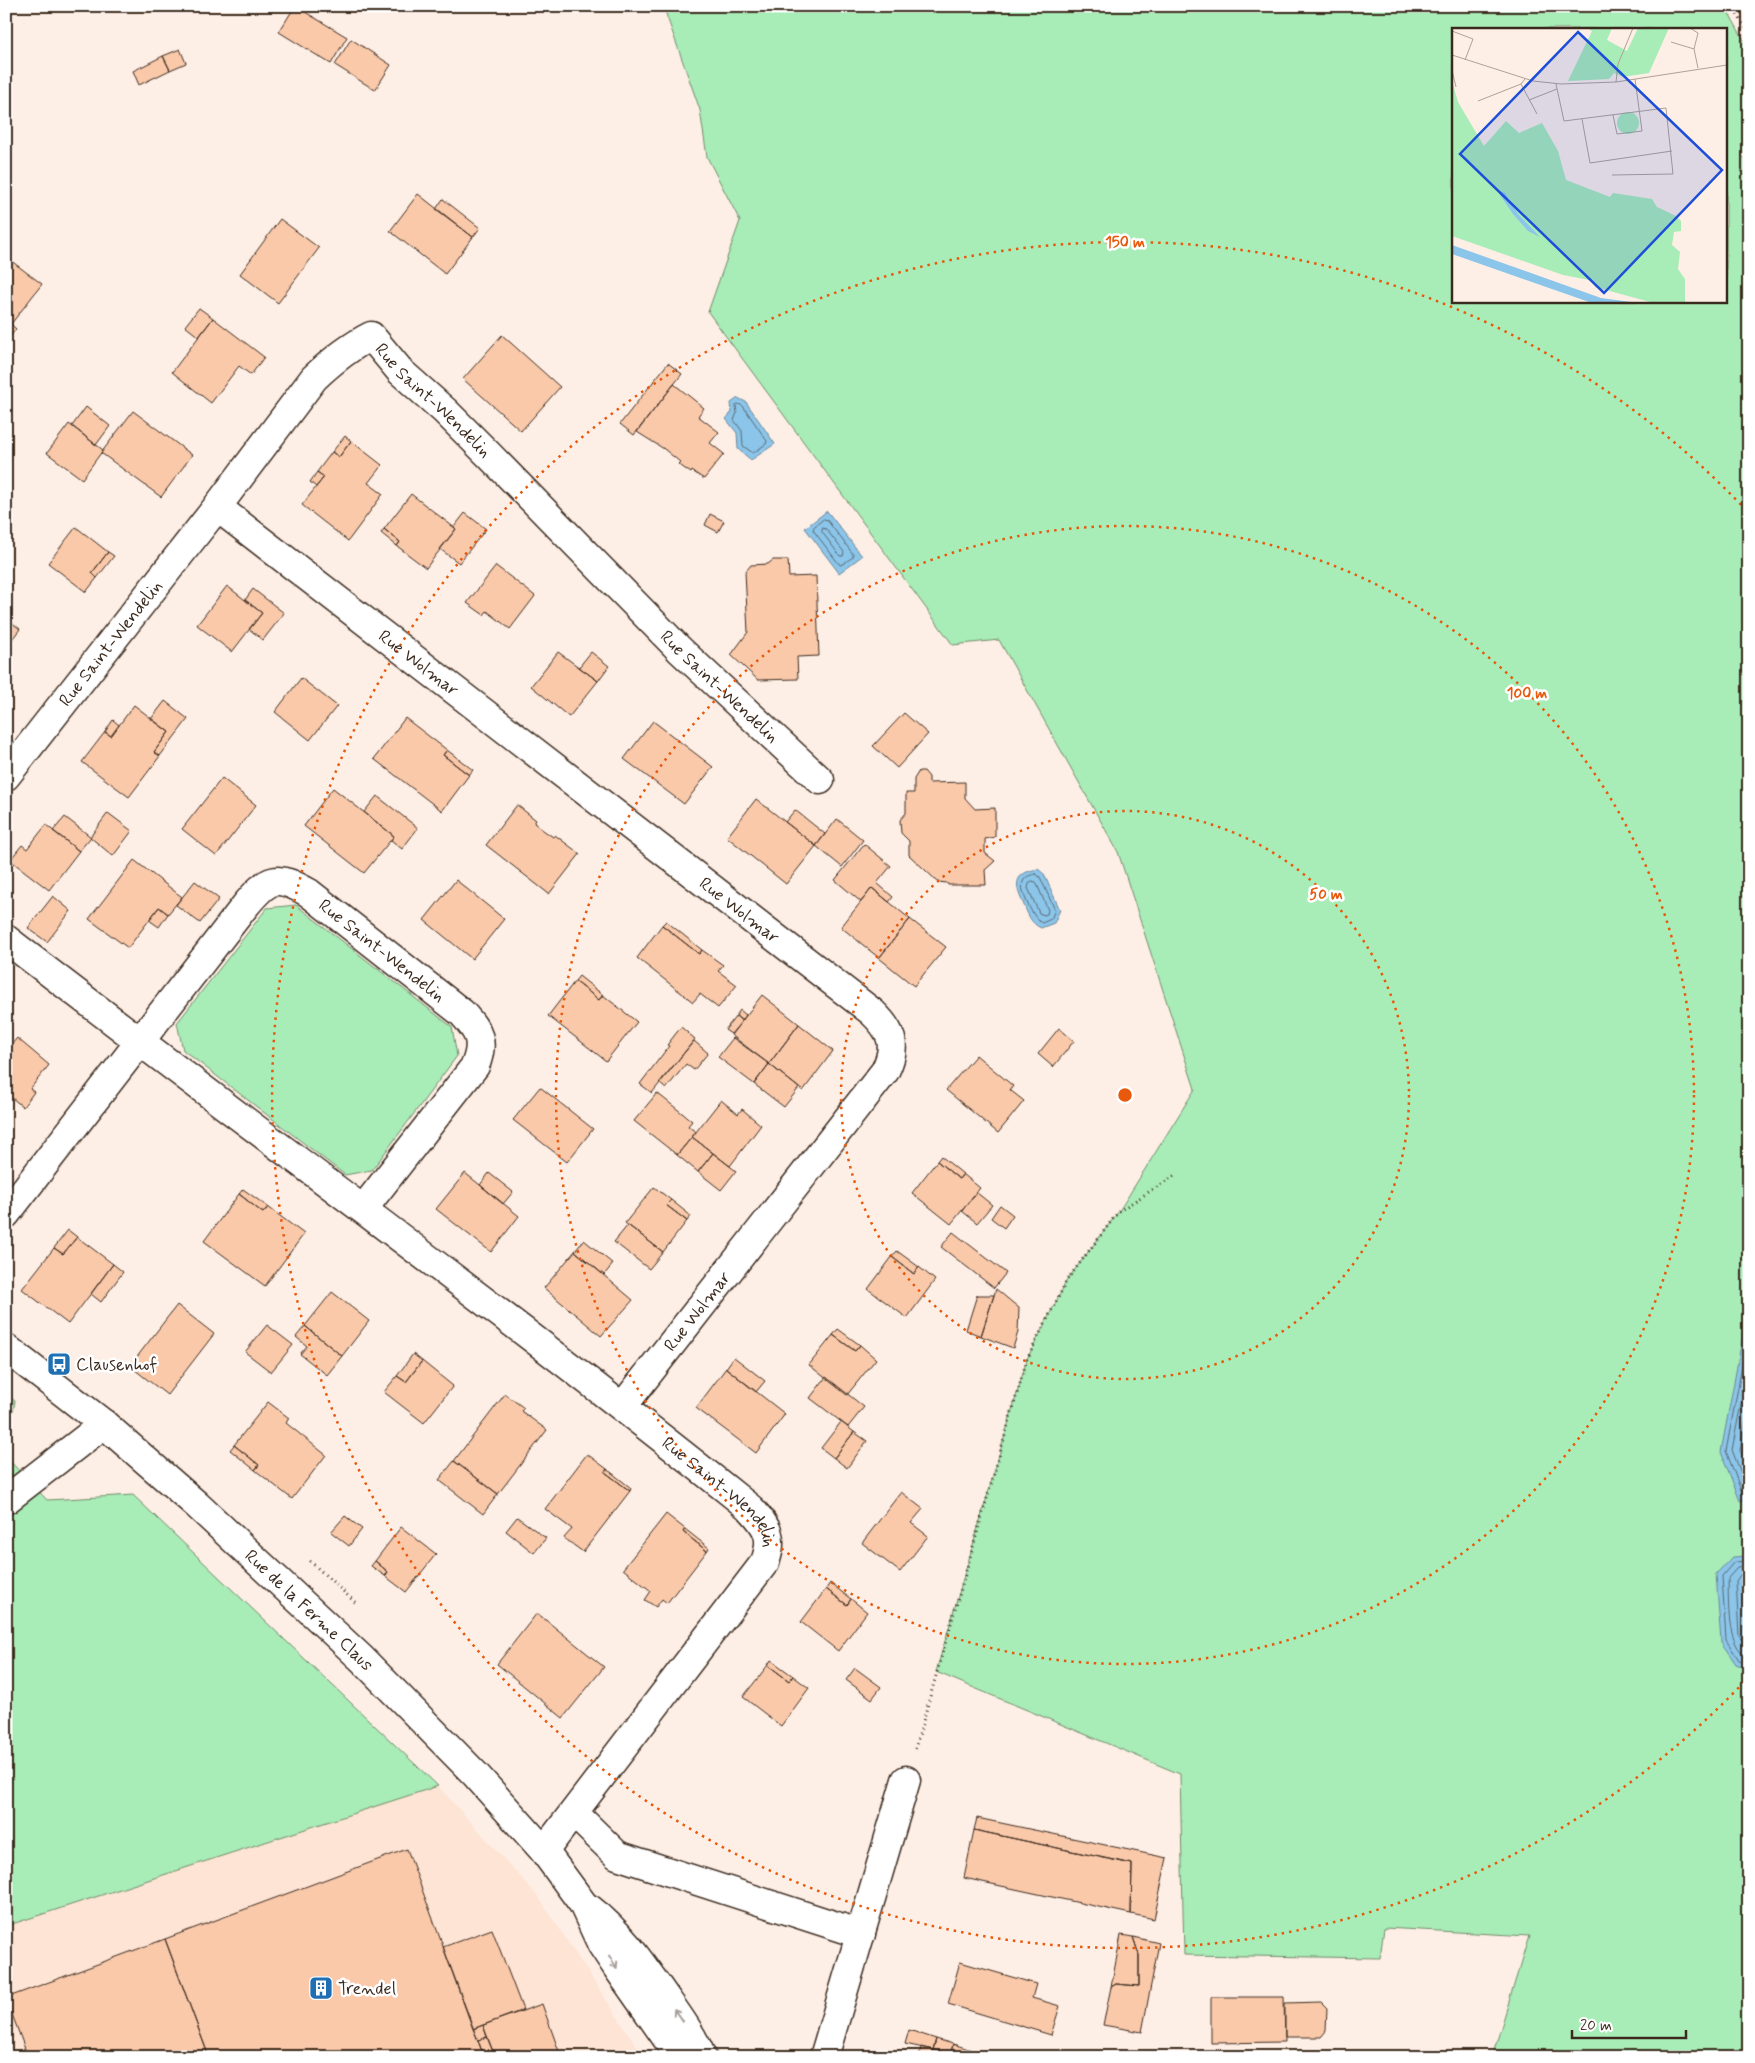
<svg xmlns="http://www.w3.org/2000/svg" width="1755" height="2063" font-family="Mynerve,sans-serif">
<rect width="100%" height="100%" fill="#feefe6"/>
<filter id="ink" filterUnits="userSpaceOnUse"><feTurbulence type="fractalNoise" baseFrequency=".02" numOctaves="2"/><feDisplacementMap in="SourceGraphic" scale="10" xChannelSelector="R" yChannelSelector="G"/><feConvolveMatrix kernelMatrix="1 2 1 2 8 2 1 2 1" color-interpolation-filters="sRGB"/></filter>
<g filter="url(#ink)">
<path fill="#fde4d4" d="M438 1786 537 1895 644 2057H6V1926Z"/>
<path fill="#a8ecb7" stroke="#728b6a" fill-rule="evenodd" d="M667 6H1725L1749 49V146L1742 155 1749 165V2057H1492L1529 1936 1384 1928 1380 1958 1184 1955 1180 1774 936 1672 1027 1359 1067 1280 1119 1211 1195 1089 1118 852 999 640 953 645 708 312 740 221 707 157 700 110 666 14ZM1454 29H1726V301H1454Z
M296 905 452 1027 457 1056 372 1170 345 1175 183 1050 177 1023 267 908Z
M6 1394 15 1401 6 1451Z
M6 1457 47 1500 133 1495 438 1786 6 1926Z"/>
<path fill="#8bc5ea" stroke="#6b8798" d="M738 398 746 402 775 444 751 460 738 449 737 433 726 419 732 412 731 403Z
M827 511 862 556 839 573 805 528Z
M1038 869 1044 874 1060 910 1054 923 1041 928C1030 923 1028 914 1023 903 1014 884 1014 873 1038 869Z
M1749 1302V1498L1740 1501 1721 1452Z
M1749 1556V1669L1736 1664 1721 1642 1716 1574 1732 1557Z"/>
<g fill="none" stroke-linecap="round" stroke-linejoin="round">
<path stroke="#5b6870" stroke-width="1" d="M738 404 743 406 767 441 766 444 753 453 743 446 742 431 734 420 737 413 736 406Z
M824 519 827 520 853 554V557L841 565 839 564 813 530 814 527Z
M823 528 826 529 844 552 843 556H840L822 532Z
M1036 874 1040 877 1055 910 1051 919 1042 923C1034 920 1019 890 1023 882 1025 876 1031 875 1036 874Z
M1032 881 1036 882 1048 910 1047 914 1044 915 1039 913 1028 888 1029 884Z
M1749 1329 1726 1451 1742 1493 1749 1494
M1749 1363 1732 1450 1746 1486 1749 1487
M1749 1404 1740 1450 1749 1472
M1749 1561 1734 1562 1722 1576 1726 1640 1739 1660 1749 1664
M1749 1567 1737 1568 1728 1578C1729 1600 1725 1648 1749 1657
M1749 1575H1740L1736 1581 1739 1635 1749 1649"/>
</g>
<path fill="#fac9aa" stroke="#3b2a1e" d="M295 6 347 37 331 64 279 32Z
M351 39 391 65 375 90 335 65Z
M180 49 186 63 170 70 163 56Z
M163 56 170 70 139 85 133 71Z
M418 194 473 237 445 274 390 231Z
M443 199 480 228 473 237 436 209Z
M280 219 319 248 278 303 240 274Z
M6 257 42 284 11 324 16 329 6 342Z
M199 308 213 318 199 337 185 326Z
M213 318 264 357 251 375 239 366 211 403 172 372Z
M502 335 560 387 521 431 463 379Z
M668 363 682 374 634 435 620 424Z
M674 384 704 408 698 416 719 432 710 443 724 454 704 479 692 471 691 473 678 464 680 462 664 449 637 432Z
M86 407 110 426 96 445 72 426Z
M133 411 192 455 161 497 101 453Z
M69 424 103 450 82 479 47 453Z
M345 436 351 441 339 457 332 452Z
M351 441 382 465 368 483 383 494 348 541 302 505 324 477 317 472 332 452 339 457Z
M317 472 324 477 316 487 310 482Z
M411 494 456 529 426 568 397 546 400 542 384 529Z
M465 513 486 529 459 563 440 549 456 529 454 527Z
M710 514 724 521 718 532 705 525Z
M76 527 108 552 92 573 97 578 86 592 48 563Z
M384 529 400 542 397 546 381 533Z
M108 552 114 556 97 578 92 573Z
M773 560H788L789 577 816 576 819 656 797 657 798 679 758 680 731 655 748 632 745 572 751 565 768 564Z
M496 566 535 596 510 629 487 611 484 615 467 603Z
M227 586 262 613 232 652 197 625Z
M253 589 284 613 263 640 249 629 262 613 245 600Z
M6 618 20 629 6 647Z
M558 652 598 681 569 717 531 686Z
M591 652 609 666 598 681 579 667Z
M301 678 337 706 310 740 275 712Z
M165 701 188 719 160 756 154 752 169 732 151 719Z
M134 705 169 732 154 752 160 756 129 797 82 762 105 732 111 736Z
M904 713 928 734 897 768 873 746Z
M405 718 447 750 443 755 469 775 442 811 374 759Z
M113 720 119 725 111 736 105 732Z
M653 721 713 767 684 804 624 759Z
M447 750 473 770 469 775 443 755Z
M919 771H924L929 777V783L965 782V798L975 809 995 808V837L985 839V853L995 861 985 870 986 885H948L947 883 938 882 909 855V841L901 833 900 820 906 813V793H914V779Z
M222 778 256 805 216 856 182 829Z
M333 788 394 836 364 873 304 826Z
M377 796 418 828 402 849 391 840 394 836 364 812Z
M756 799 816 846 786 884 727 837Z
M517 805 536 820 534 823 543 830 553 837 555 835 580 854 549 894 486 845Z
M795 810 825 834 816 846 785 822Z
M108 813 132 831 113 856 90 837Z
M65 817 91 837 79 851 53 831Z
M837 819 863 840 842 867 816 846Z
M46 825 79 851 49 890 10 860 22 845 27 849Z
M864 844 891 866 877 883 893 897 889 902 872 888 861 902 835 880Z
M134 860 182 897 168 914 159 907 128 948 89 919Z
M456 880 504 919 472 959 424 920Z
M195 881 219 899 200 923 176 905Z
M872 888 910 919 879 958 841 927Z
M53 896 71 911 47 942 28 928Z
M159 907 168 914 159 927 149 920Z
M910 919 946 947 914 986 879 958Z
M666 921 702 950 699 954 662 925Z
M662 925 699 954 702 950 723 965 718 971 737 985 718 1008 700 994 693 1002 637 958Z
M579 976 603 995 599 1000 575 981Z
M575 981 599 1000 603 995 637 1022 606 1061 548 1016Z
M762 995 799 1024 769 1064 731 1035Z
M740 1010 746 1015 742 1021 736 1016Z
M736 1016 742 1021 731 1034 725 1030Z
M799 1024 833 1051 803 1091 769 1064Z
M681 1027 695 1039 652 1093 640 1084 669 1046 667 1045Z
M1059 1028 1074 1041 1053 1067 1038 1054Z
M17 1038 49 1065 30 1089 34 1092 23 1107 6 1093V1051Z
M733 1038 769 1064 754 1084 718 1057Z
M694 1041 708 1053 694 1070 686 1064 666 1089 659 1083Z
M976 1055 1013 1086 1010 1090 1024 1101 998 1133 946 1090Z
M769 1064 799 1088 784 1107 754 1084Z
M540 1087 593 1129 567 1162 513 1120Z
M657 1093 692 1121 688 1126 696 1132 677 1155 634 1121Z
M721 1100 738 1114 742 1109 761 1125 730 1166 692 1137Z
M692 1137 713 1153 698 1172 677 1155Z
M713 1153 736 1171 721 1190 698 1172Z
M941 1156 963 1174 959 1179 937 1161Z
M937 1161 959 1179 963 1174 980 1188 951 1224 912 1193Z
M465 1173 519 1216 491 1252 436 1209Z
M489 1173 513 1192 503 1204 480 1185Z
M654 1187 671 1200 666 1205 687 1221 663 1252 625 1223Z
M243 1189 268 1207 263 1213 239 1194Z
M976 1192 992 1205 977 1223 962 1211Z
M239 1194 263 1213 268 1207 304 1234 265 1286 204 1241Z
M671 1200 691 1216 687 1221 666 1205Z
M1000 1205 1013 1215 1004 1228 991 1218Z
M628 1225 663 1252 649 1269 614 1242Z
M68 1230 77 1237 63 1254 54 1248Z
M953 1232 1006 1273 994 1288 941 1247Z
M77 1237 113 1264 68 1324 22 1289 54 1248 63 1254Z
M584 1240 613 1264 604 1275 575 1251Z
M575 1251 633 1300 601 1336 544 1288Z
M897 1251 919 1267 914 1274 892 1257Z
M892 1257 914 1274 919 1267 935 1280 907 1318 868 1289Z
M113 1264 123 1272 101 1302 91 1294Z
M996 1289 1019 1308 1018 1332 1013 1348 981 1336Z
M332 1292 369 1321 342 1356 305 1326Z
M977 1295H994L981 1336 966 1330Z
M177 1305 214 1334 167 1395 130 1366Z
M267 1325 293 1345 271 1372 245 1352Z
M305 1326 342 1356 327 1375 300 1354 307 1346 296 1337Z
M838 1329 860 1345 855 1351 833 1335Z
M833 1335 855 1351 860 1345 876 1359 847 1395 809 1365Z
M413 1354 422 1361 406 1382 397 1376Z
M734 1357 765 1381 756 1392 726 1368Z
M422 1361 453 1386 424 1423 384 1392 397 1376 406 1382Z
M726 1368 785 1414 756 1453 696 1408Z
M826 1377 864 1407 848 1427 810 1398Z
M505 1394 524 1408 521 1411 547 1430 498 1494 454 1461Z
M268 1402 289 1418 286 1423 326 1455 292 1499 255 1470 259 1465 234 1445Z
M841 1422 854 1432 834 1458 821 1448Z
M854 1432 867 1441 847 1468 834 1458Z
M234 1445 259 1465 255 1470 230 1450Z
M587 1454 607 1469 605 1472 630 1491 583 1552 564 1538 572 1529 545 1509Z
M454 1461 498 1494 483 1514 439 1480Z
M607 1469 631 1488 630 1491 605 1472Z
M901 1492 923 1509 911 1523 928 1536 900 1572 862 1543Z
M666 1514 685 1529 683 1532 707 1551 667 1603 662 1599 656 1607 645 1600 651 1591 623 1569Z
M345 1516 362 1529 349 1546 331 1532Z
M517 1517 546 1538 534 1553 506 1531Z
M401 1527 436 1554 406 1592 385 1576 388 1572 375 1561Z
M685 1529 709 1548 707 1551 683 1532Z
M375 1561 388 1572 385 1576 371 1566Z
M830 1583 851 1599 847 1605 826 1589Z
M826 1589 847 1605 851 1599 867 1612 838 1651 801 1622Z
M537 1613 604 1667 563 1718 497 1664Z
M771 1660 793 1676 789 1681 768 1665Z
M768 1665 789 1681 793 1676 809 1688 781 1726 743 1697Z
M855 1668 881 1687 872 1699 846 1680Z
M977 1818 1167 1858 1154 1919 1131 1914 1132 1864 974 1830Z
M974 1830 1132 1864 1131 1914 964 1878Z
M407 1849 484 2057H209L165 1939Z
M492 1929 523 2010 473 2029 443 1947Z
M1121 1935 1133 1937 1139 1955V1986L1116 1984 1111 1987Z
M1133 1937 1159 1943 1142 2032 1103 2025 1111 1987 1116 1984 1139 1986V1955Z
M165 1939 209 2057H28L6 1998Z
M960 1962 1036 1984 1032 1998 1060 2006 1051 2035 948 2004Z
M1211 1997H1284L1285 2042 1211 2043Z
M1321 2002 1327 2008 1326 2031 1321 2037H1285V2003Z
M542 2004 561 2057H495L483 2025Z
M483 2025 487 2037 478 2040 473 2029Z
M909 2030 936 2039 933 2050 905 2044Z
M487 2037 495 2057H484L478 2040Z
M936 2039 953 2044 951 2053 933 2050Z
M953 2044 981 2053V2057H950Z
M921 2047 933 2050 951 2053 950 2057H919Z"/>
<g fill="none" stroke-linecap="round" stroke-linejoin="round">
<g stroke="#3b2a1e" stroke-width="31">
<g id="street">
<path id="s1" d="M217 507 872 1012C892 1031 898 1045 885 1071L623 1406"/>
<path id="s2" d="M6 776 217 507 314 378C332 361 349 347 371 336L401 372 445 411 489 455 680 650 820 780"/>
<path id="s3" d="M6 939C253 1130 507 1313 751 1509 768 1527 774 1538 765 1562L544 1851"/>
<path id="s4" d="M6 1214 245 906C269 877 276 874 309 893L462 1013C479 1032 485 1041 475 1066L364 1208"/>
<path d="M6 1500 104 1424"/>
<path d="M574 1813 617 1855 861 1934"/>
<path d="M824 2057 906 1780"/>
</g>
</g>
<g stroke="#3b2a1e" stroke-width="31">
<g id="secondary">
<path id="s5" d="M6 1348 104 1424 197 1505 362 1659 475 1774 544 1851 583 1904 602 1945 616 1966 670 2043 682 2057"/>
<path d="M590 1909C621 1933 641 1963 663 1994 677 2014 692 2034 702 2057"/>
</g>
</g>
<path stroke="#3b2a1e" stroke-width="3" stroke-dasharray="1 4" stroke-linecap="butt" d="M1732 6 1749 33
M310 1561 357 1604
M915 1749 1027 1359 1067 1280 1119 1211 1177 1174"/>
<use href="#street" stroke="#fff" stroke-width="28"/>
<use href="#secondary" stroke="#fff" stroke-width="28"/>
</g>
<defs><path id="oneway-shaft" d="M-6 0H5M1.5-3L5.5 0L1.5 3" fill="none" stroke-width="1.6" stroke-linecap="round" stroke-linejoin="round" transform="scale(1.25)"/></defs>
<g stroke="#a79f9a">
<use href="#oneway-shaft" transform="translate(613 1962) rotate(58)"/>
<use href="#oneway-shaft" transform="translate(678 2015) rotate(-124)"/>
</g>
</g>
<g fill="none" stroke="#e8590c" stroke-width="2.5" stroke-dasharray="2.5 5">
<circle cx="1125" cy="1095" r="284"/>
<circle cx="1125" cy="1095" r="569"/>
<path d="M1744 1682A853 853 0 1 1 1744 508"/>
</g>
<defs>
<g id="bus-square" transform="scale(1.25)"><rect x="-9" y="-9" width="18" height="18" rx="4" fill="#1f6fb2" stroke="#fff"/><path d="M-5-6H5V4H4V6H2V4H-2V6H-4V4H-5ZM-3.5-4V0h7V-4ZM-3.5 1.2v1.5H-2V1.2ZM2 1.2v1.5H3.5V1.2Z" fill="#fff"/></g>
<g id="building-square" transform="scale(1.25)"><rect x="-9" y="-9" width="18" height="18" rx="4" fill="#1f6fb2" stroke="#fff"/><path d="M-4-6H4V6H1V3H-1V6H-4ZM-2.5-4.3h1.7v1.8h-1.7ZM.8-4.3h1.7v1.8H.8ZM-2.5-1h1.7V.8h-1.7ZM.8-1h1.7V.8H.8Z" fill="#fff"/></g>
</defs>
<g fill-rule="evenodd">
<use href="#bus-square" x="59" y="1364"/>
<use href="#building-square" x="321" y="1988"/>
</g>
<g text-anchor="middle" stroke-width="5" stroke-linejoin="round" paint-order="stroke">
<g font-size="18" fill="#3b2a1e" stroke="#fff">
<text dy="6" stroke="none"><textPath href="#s2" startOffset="664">Rue Saint-Wendelin</textPath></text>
<text dy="6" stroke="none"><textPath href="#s2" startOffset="169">Rue Saint-Wendelin</textPath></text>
<text dy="6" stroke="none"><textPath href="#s1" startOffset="255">Rue Wolmar</textPath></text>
<text dy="6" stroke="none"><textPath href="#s2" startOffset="1069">Rue Saint-Wendelin</textPath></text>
<text dy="6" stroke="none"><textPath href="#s1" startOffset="660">Rue Wolmar</textPath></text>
<text dy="6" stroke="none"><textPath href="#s4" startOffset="559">Rue Saint-Wendelin</textPath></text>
<text transform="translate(697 1311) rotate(-52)" y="6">Rue Wolmar</text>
<text dy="6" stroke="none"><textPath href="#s3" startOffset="905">Rue Saint-Wendelin</textPath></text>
<text dy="6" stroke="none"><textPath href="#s5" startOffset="401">Rue de la Ferme Claus</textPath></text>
</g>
<g font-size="18" fill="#3b2a1e" stroke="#fff" text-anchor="start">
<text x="76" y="1370">Clausenhof</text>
<text x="338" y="1994">Trendel</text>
</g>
</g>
<g transform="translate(1452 28)">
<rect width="275" height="275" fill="#feefe6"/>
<path d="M135 0H160L155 12 175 23 186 0H217L197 45 171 49 162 45 157 51 116 53 140 3ZM0 53 6 74 32 118 54 93 67 105 90 95 106 123 114 152 158 169 161 165 200 171 205 179 224 188 229 193V203L222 204 220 217 228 224 226 241 233 251V275L198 274 143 259 142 253 111 247 0 208ZM165 95a11 11 0 1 1 22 0a11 11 0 1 1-22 0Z" fill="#a8ecb7"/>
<path d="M48 163 53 165 66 186 88 209 76 203 61 186 48 167ZM0 217 149 270 187 275H140L0 226Z" fill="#8bc5ea"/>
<path fill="none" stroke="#b0a096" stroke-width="1" d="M238 0 246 5 242 21 246 40M0 3 21 11 13 32M219 14 242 21M0 27 81 53 109 56 164 54 275 37M275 37V58M0 42 4 59M164 54 166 36 181 0M69 56 85 86M104 56 112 93 214 80 221 146 160 147M77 72 105 61M26 73 69 56 73 51M161 87 165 106 190 103 183 51M130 91 138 135 220 123"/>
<path fill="#1d4ed8" fill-opacity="0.15" stroke="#1d4ed8" stroke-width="2.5" d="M126 4 270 142 152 265 8 126Z"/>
<rect width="275" height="275" fill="none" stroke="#3b2a1e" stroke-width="2.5"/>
</g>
<circle cx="1125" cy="1095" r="8" fill="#e8590c" stroke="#fff" stroke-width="2.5"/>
<g font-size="15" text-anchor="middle" font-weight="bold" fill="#e8590c" stroke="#fff" stroke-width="5" stroke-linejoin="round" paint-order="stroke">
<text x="1125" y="247">150 m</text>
<text x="1527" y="698">100 m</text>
<text x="1326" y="899">50 m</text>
</g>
<rect width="1755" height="2063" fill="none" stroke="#fff" stroke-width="25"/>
<rect x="12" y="12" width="1730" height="2038" fill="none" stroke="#3b2a1e" stroke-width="2" filter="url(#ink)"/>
<path d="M1572 2030v8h114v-8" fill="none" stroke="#3b2a1e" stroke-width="2.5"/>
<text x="1580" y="2030" font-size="15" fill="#3b2a1e" stroke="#ffffff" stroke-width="4" paint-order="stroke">20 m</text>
</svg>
